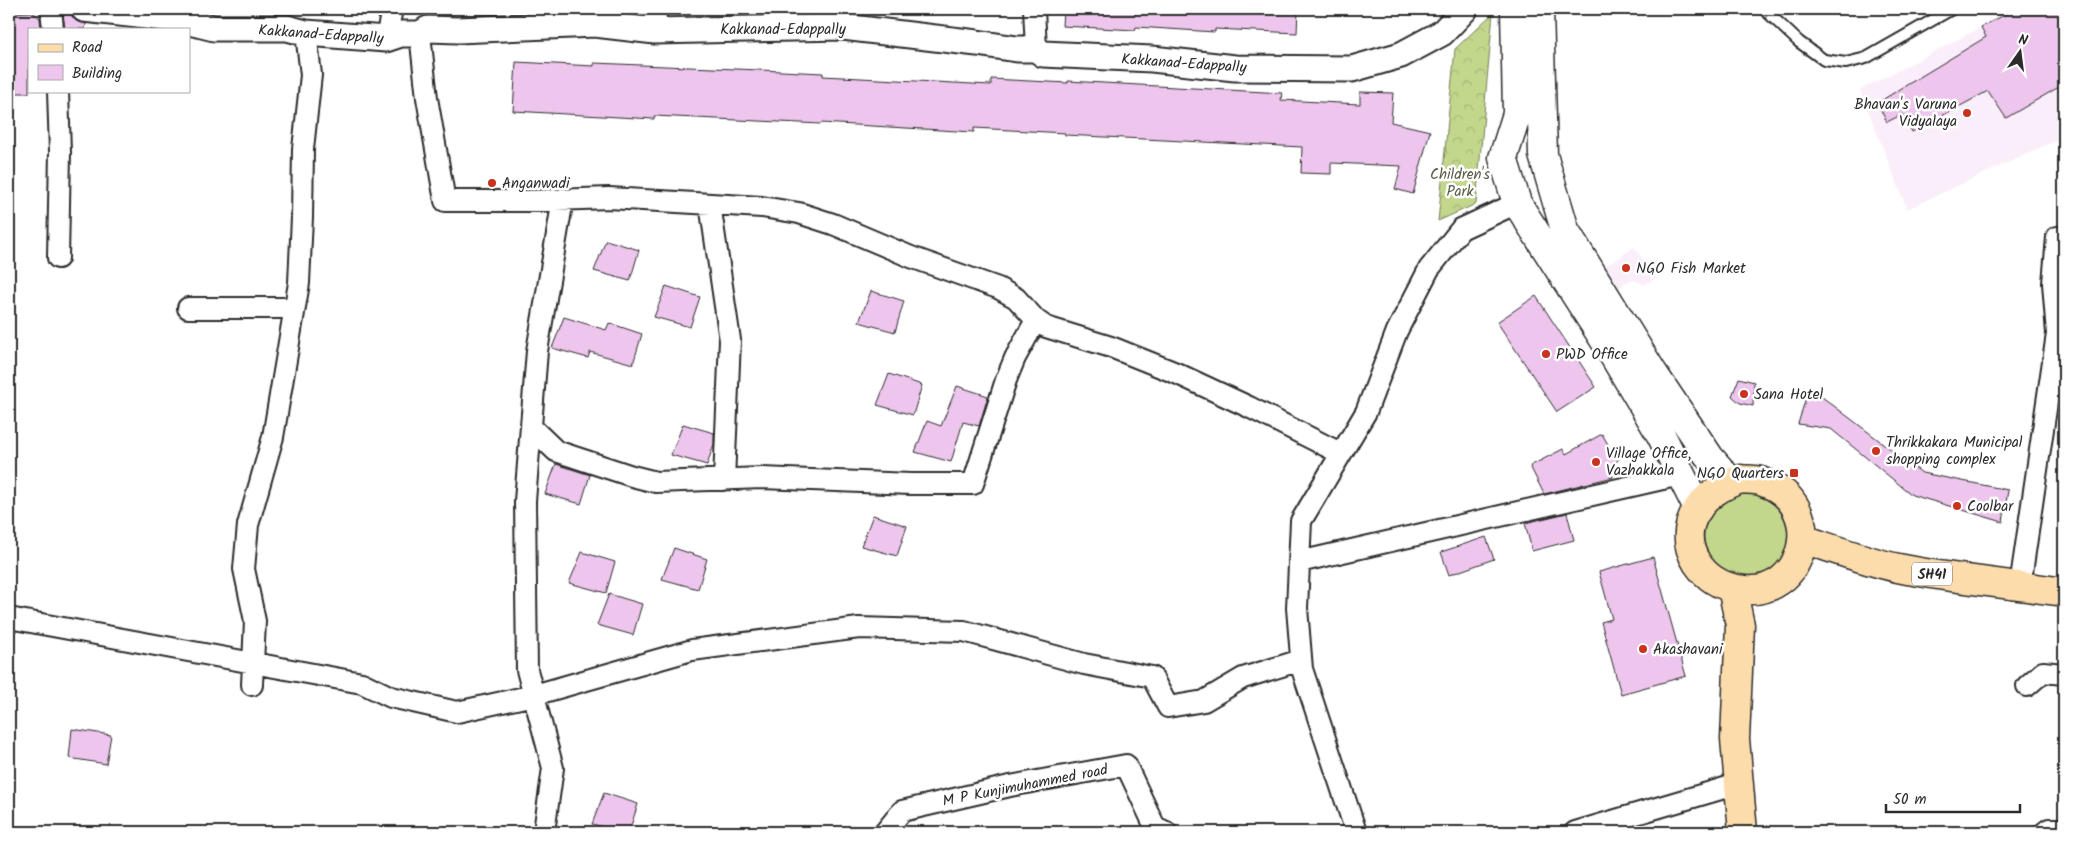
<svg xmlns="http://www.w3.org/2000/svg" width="2073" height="841" font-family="Kalam,sans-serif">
<defs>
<pattern id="forest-crowns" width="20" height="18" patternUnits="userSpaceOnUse" patternTransform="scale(1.25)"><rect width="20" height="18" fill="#c2d68c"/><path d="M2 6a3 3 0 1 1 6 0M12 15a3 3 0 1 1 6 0" fill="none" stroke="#a7b879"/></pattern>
</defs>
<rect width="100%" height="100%" fill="#fff"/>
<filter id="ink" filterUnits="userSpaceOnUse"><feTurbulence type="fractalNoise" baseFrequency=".02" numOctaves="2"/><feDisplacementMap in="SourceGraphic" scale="10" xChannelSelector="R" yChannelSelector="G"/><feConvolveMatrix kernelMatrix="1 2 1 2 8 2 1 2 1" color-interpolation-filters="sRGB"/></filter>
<g filter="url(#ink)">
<path fill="#faeefa" d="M2017 9H2064V137L1907 209 1860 90Z
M1634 247 1657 278 1644 285 1634 280 1624 283 1620 288 1611 286 1604 266 1613 262Z"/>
<path fill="#c2d68c" stroke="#76805c" d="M1704 536a42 42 0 1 1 84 0a42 42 0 1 1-84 0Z"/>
<path fill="url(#forest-crowns)" stroke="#76805c" d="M1493 13 1476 204 1438 221 1455 49Z"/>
<path fill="#edc5ed" stroke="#2b2b2b" d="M1063 9H1298L1297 33 1215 29V32L1136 27 1135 30 1062 26Z
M2016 9H2064V84L2006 118 1988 91 1912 132 1903 114 1887 122 1877 103 1986 37 1981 27Z
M32 12 40 18 41 29H29V93H9V13Z
M63 14H71L76 21 86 24 85 29H65Z
M516 62 594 66V63L760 70 823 73V76L991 85V79L1068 83V81L1282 93 1281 100 1360 104V92L1393 93 1391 122 1430 131 1413 194 1395 189 1401 166 1331 163V174L1301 173 1302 147 1065 135V133L974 128V132L821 123V124L654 116V119L513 111Z
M606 240 639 250 630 281 594 271Z
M666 286 700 297 690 327 654 317Z
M871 291 904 301 895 332 859 322Z
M1536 296 1596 387 1557 412 1497 322Z
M564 317 606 330 609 323 642 334 633 364 590 352 588 358 552 348Z
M889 374 922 385 913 415 877 405Z
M1739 378 1754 382 1753 406 1740 403 1732 396Z
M957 386 988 396 979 426 963 422 951 462 915 452 927 421 941 426Z
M1809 387 1922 473 2008 490 2003 522 1912 495 1831 429 1798 424Z
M683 424 714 433V444L707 465 671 455Z
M1602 434 1609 446 1621 457 1611 467 1613 477 1544 494 1530 466 1563 449 1566 454Z
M556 464 590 475 581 504 545 494Z
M1567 513 1574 540 1532 551 1525 523Z
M873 515 907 526 897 556 861 546Z
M1486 537 1494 559 1449 575 1441 552Z
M674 548 707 559 698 589 662 579Z
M582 552 615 562 606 593 569 583Z
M1653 557 1686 676 1621 694 1601 622 1612 619 1599 572Z
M609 594 642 604 633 635 597 625Z
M72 729 111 735 106 764 69 758Z
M604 793 638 804 629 832H622L592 824Z"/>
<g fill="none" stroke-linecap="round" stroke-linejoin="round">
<g stroke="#2b2b2b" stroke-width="14">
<path id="service" d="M1764 9 1799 42 1824 60 1846 63 1866 58 1952 9"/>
</g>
<g stroke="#2b2b2b" stroke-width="24">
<path id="minor" d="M51 9 53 29
M1034 9 1036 49
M655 31 656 9
M420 34 427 98 445 201H527L609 198 762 207 799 213 833 224 911 257 998 288 1016 298 1036 320 1046 327 1111 347 1176 373 1249 407 1340 453
M386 39 392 9
M58 91 60 152 58 258
M710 204 730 340 724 480
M188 308H295
M531 427 556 451 632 476 656 482 762 478 911 484H973L1006 380 1015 358 1036 320
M1299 562 1680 475
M2020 586 2057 334 2053 283 2057 237
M9 618 362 683 391 697 457 712 534 695 692 650 859 628 964 631 1084 664 1152 677 1168 707 1204 701 1243 678 1301 660
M252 685 255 621 244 569 248 525 273 437 299 283 302 217 303 149 311 75 306 33
M2027 686 2043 672 2064 674
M544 832 553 768 527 670 525 501 537 351 563 199
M885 832 902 811 1010 786 1126 765 1155 827 1166 832
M1356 832 1302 669 1297 608 1301 521 1366 412 1397 331 1429 269 1461 229 1517 203
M1575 832 1738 784
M2045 832 2049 829H2064"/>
</g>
<g stroke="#2b2b2b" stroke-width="29">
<path id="tertiary" d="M84 9 182 20 214 28H287L306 33 386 39 401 34H420L428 29 458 30 595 24 655 31 843 27 977 43 1017 49H1036L1043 54 1152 59 1235 68 1352 69 1401 55 1442 33 1465 9"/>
</g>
<g stroke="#2b2b2b" stroke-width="31">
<path id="secondary" d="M1515 9 1517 114 1503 158 1517 203 1605 341 1661 435 1698 509
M1539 9 1543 155 1565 230 1653 373 1710 458 1731 482"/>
</g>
<g stroke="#2b2b2b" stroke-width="31">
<path id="primary" d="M1741 479C1748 480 1757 479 1763 482 1829 503 1806 602 1738 589 1720 586 1707 578 1697 563 1673 525 1705 490 1741 479Z
M1803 539C1834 549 1865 561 1898 568 1953 579 2009 584 2064 592
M1732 588 1740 625 1735 739 1743 832"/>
</g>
<use href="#service" stroke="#fff" stroke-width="10"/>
<use href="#minor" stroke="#fff" stroke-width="20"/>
<use href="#tertiary" stroke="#fff" stroke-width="25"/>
<use href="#secondary" stroke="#fff" stroke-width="28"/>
<use href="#primary" stroke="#fddcac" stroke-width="28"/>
</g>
</g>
<g fill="#c8321e" stroke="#fff" stroke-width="2">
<circle cx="1967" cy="113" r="5"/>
<circle cx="492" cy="183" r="5"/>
<circle cx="1626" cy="268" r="5"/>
<circle cx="1546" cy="354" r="5"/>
<circle cx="1744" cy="394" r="5"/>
<circle cx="1876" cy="451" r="5"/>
<circle cx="1596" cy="462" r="5"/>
<rect x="1789" y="468" width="10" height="10" rx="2.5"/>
<circle cx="1957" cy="506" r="5"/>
<circle cx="1643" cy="649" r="5"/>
</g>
<g text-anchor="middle" stroke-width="5" stroke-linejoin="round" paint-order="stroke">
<rect fill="#fff" stroke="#6b6b6b" stroke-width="1" x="1912" y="562.5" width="40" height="23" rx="4"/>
<g font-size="14" font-weight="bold" fill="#2b2b2b">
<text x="1932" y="579">SH41</text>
</g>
<g font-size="15" fill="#2b2b2b" stroke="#fff">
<text x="783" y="34">Kakkanad-Edappally</text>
<text transform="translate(321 34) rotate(4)" y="5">Kakkanad-Edappally</text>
<text transform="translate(1184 63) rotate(4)" y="5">Kakkanad-Edappally</text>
<text transform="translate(1025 785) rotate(-11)" y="5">M P Kunjimuhammed road</text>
</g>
<g font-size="15" fill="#2b2b2b" stroke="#fff" text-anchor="start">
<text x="1957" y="109" text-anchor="end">Bhavan's Varuna<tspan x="1957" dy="17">Vidyalaya</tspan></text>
<text x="502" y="188">Anganwadi</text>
<text x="1636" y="273">NGO Fish Market</text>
<text x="1556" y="359">PWD Office</text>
<text x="1754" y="399">Sana Hotel</text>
<text x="1886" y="447">Thrikkakara Municipal<tspan x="1886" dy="17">shopping complex</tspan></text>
<text x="1606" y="458">Village Office,<tspan x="1606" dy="17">Vazhakkala</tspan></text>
<text x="1784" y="478" text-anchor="end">NGO Quarters</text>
<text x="1967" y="511">Coolbar</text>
<text x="1653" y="654">Akashavani</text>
</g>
<g font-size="15" fill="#585e48" stroke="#fff">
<text x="1460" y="179">Children's<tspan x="1460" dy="17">Park</tspan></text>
</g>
</g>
<rect width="2073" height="841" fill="none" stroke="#fff" stroke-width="30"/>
<rect x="15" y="15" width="2043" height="811" fill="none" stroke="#2b2b2b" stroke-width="2" filter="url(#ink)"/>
<rect x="28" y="28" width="162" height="65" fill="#ffffff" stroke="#aaaaaa"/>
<rect x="38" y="44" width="25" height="8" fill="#fddcac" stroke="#aaaaaa"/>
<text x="72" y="52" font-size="15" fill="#2b2b2b">Road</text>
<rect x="38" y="65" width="25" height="15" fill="#edc5ed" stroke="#aaaaaa"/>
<text x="72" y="78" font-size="15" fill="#2b2b2b">Building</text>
<g transform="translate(2020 52) rotate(14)" stroke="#ffffff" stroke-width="4" paint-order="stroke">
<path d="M0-4L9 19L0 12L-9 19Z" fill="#2b2b2b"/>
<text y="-8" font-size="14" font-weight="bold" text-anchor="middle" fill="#2b2b2b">N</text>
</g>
<path d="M1886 804v8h134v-8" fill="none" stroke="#2b2b2b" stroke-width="2.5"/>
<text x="1893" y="804" font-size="15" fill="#2b2b2b" stroke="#ffffff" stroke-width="4" paint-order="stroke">50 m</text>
</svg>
